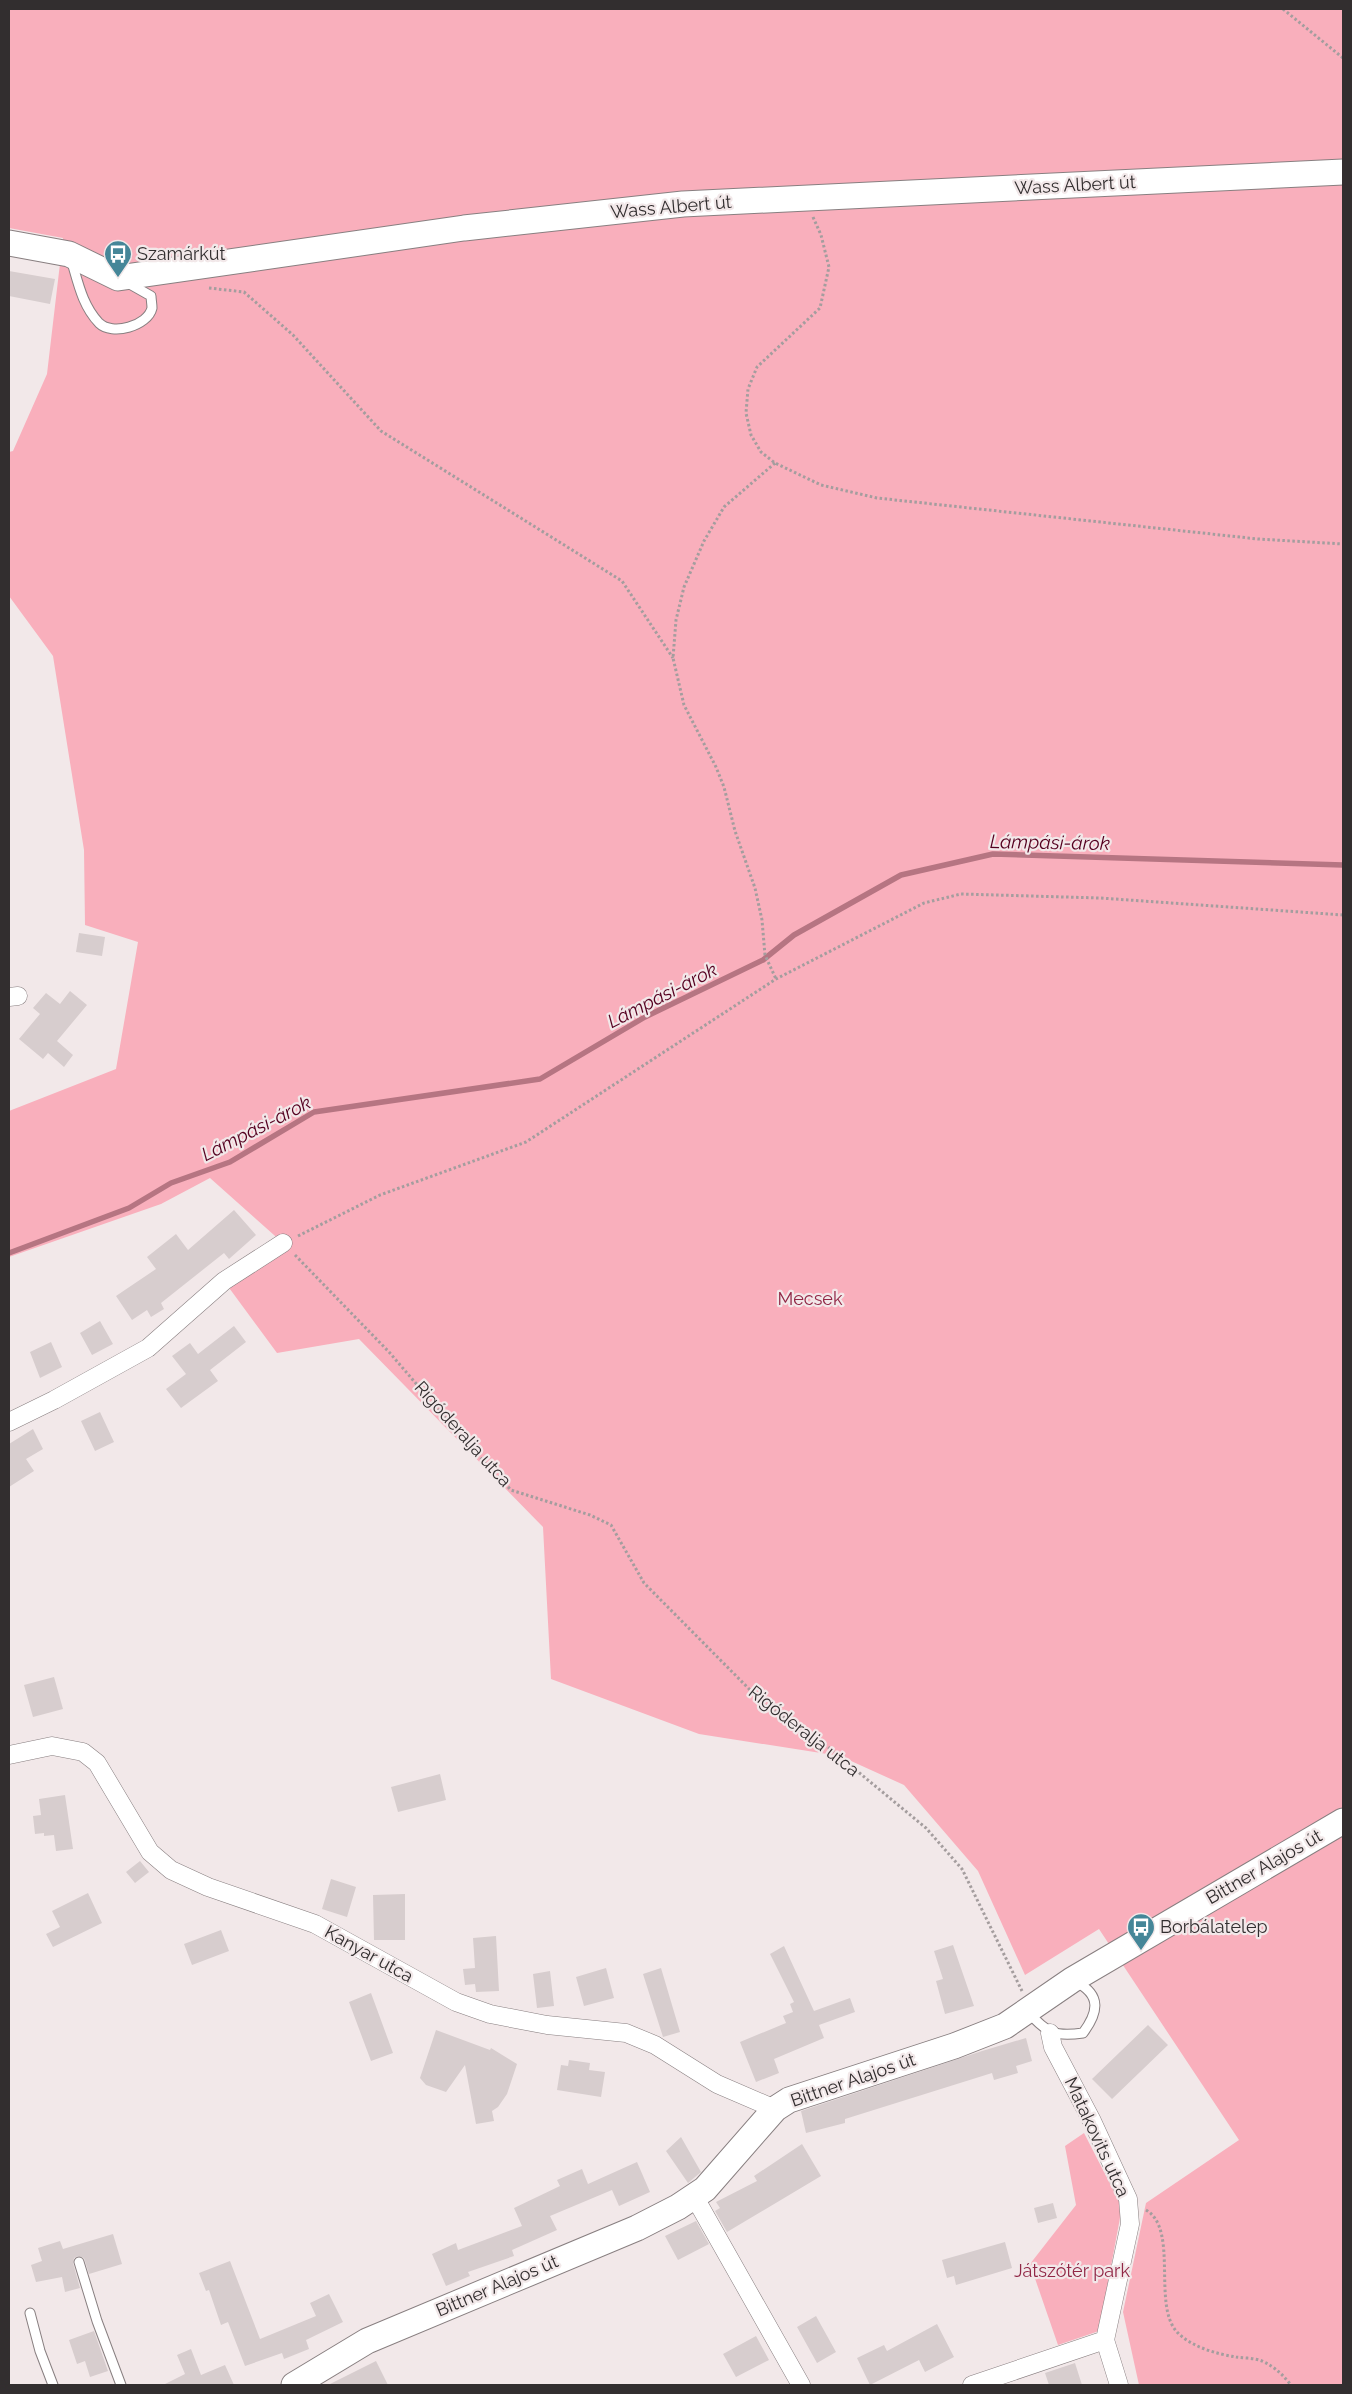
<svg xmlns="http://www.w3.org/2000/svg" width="1352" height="2394" font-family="Raleway,sans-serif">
<rect width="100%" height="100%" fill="#f2e8e9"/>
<path fill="#f9afbc" d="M9 9H1343V2385H1139L1123 2312 1146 2203 1239 2140 1099 1929 1025 1975 978 1871 904 1785 840 1756 699 1734 551 1679 543 1527 359 1339 277 1353 224 1281 283 1243 210 1178 161 1204 9 1257V1111L116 1069 138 942 85 925 84 850 53 656 9 596V452L13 451 47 374 63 238 9 228Z
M1084 2133 1122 2207 1099 2331 1058 2345 1030 2264 1076 2205 1065 2146Z"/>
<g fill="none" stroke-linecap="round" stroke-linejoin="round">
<path stroke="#b67582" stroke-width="5.5" d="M9 1253 129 1208 171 1183 230 1162 314 1112 540 1079 645 1017 763 960 794 935 901 875 993 854 1343 865"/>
</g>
<path fill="#d7cdce" d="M9 271 55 279 50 304 9 296Z
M79 933 105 937 102 956 76 952Z
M70 991 87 1005 57 1041 73 1055 64 1067 48 1053 43 1059 19 1039 40 1014 33 1008 46 993 60 1004Z
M234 1210 256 1235 229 1259 224 1253 161 1303 164 1309 151 1317 147 1310 132 1320 116 1296 156 1269 147 1257 176 1234 188 1250Z
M100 1321 113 1344 92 1355 80 1333Z
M234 1326 246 1342 210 1370 218 1381 181 1408 166 1389 186 1374 172 1356 190 1343 198 1354Z
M51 1342 62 1367 40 1378 30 1352Z
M100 1412 114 1442 95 1451 81 1421Z
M33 1429 43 1449 26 1459 34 1471 9 1487V1444Z
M54 1677 63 1709 33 1717 24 1685Z
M440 1774 446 1800 398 1812 391 1787Z
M65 1795 73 1849 56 1851 54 1835 44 1836V1833L35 1834 33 1816 41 1815 39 1799Z
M140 1861 149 1872 135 1883 126 1872Z
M331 1879 356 1887 347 1917 322 1909Z
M88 1893 102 1923 53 1947 46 1934 60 1927 52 1911Z
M405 1894V1940H374L373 1895Z
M221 1930 229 1951 192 1965 184 1944Z
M496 1936 499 1991 476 1992 475 1984 465 1985 463 1969 475 1968 473 1938Z
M953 1945 974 2006 945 2014 936 1981 943 1979 934 1951Z
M784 1946 814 2011 850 1998 855 2012 819 2025 824 2038 774 2059 779 2073 756 2082 740 2042 786 2023 783 2016 793 2012 790 2004 794 2002 770 1954Z
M606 1968 614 1998 584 2006 576 1977Z
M661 1968 680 2032 663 2037 643 1974Z
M550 1971 554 2006 537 2008 533 1974Z
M371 1993 393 2053 371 2061 349 2002Z
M1148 2025 1168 2045 1112 2099 1092 2079Z
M436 2030 490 2050 491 2048 517 2064 507 2094 498 2107 492 2111 494 2121 476 2124 465 2065 446 2092 426 2085 420 2078Z
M1026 2038 1032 2061 1016 2066 1018 2073 994 2080 992 2073 845 2119V2123L806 2133 801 2111 982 2051Z
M569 2060 590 2063 589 2070 605 2072 601 2097 557 2090 561 2065 568 2066Z
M681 2137 701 2172 688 2183 666 2151Z
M802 2144 821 2176 727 2232 715 2211 720 2208 716 2202 757 2181 754 2176Z
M637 2162 650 2192 619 2206 612 2190 550 2216 557 2230 512 2250 514 2256 468 2272 470 2276 446 2286 432 2254 456 2243 458 2250 522 2226 514 2208 560 2186 557 2180 582 2169 588 2184Z
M1053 2203 1057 2218 1038 2223 1034 2208Z
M696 2221 709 2244 678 2260 665 2236Z
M113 2234 122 2264 89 2274 84 2258 78 2256 74 2258 73 2263 80 2288 65 2292 62 2277 36 2282 31 2265 42 2261 38 2248 60 2241 63 2249Z
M1005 2242 1012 2268 956 2285 954 2276 947 2278 942 2260Z
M230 2261 260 2339 316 2316 310 2303 329 2294 343 2322 306 2340 309 2349 284 2359 282 2353 245 2366 228 2322 221 2325 209 2290 206 2291 199 2273Z
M816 2316 836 2352 817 2363 797 2327Z
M937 2324 954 2357 925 2372 919 2360 870 2385 857 2358 884 2345 887 2351Z
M94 2331 108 2371 90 2377 85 2361 77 2364 69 2340Z
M756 2336 769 2360 736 2377 723 2354Z
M191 2349 201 2375 225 2365 234 2385H163L185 2374 177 2355Z
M376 2361 388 2385H328Z
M1075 2363 1082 2385H1049L1045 2373Z"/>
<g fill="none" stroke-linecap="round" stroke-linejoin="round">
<g stroke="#887f80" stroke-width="11">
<path id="lane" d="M71 259C78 282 82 305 99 323 112 336 148 326 152 308 152 304 151 299 151 296L128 283
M1028 2012C1047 2033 1054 2037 1083 2033 1098 2013 1102 1995 1076 1982
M79 2262 97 2321 121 2385
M30 2313 40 2351 53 2385"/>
</g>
<g stroke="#887f80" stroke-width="19">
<path id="street" d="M9 997 18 996
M9 1422 54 1400 148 1348 224 1281 283 1243
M9 1755 52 1746 83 1752 97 1763 150 1852 171 1870 208 1887 315 1924 456 2002 490 2014 547 2025 626 2033 655 2045 717 2084 775 2109
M694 2196 801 2385
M1105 2340 1119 2385
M972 2385 1105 2340 1130 2224 1128 2199 1092 2121 1053 2047 1050 2033"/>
</g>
<g stroke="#887f80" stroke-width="27">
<path id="secondary" d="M9 243 69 254 118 278 464 228 683 204 1343 172
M294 2385 367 2341 637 2228 678 2207 705 2189 775 2109 789 2100 954 2046 1005 2026 1072 1980 1343 1821"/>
</g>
<path stroke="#a49d9e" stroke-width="3" stroke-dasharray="2.5 2.5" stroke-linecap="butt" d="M1283 9 1343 58
M813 217 821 235 829 267 820 308 757 367 748 389 746 413 751 435 761 452 775 463 821 485 877 498 1258 539 1343 544
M209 288 244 292 293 335 381 431 622 581 673 658
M775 463 724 507 704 541 684 587 676 620 673 658 684 705 716 767 724 787 735 831 755 888 762 920 765 955 776 979
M298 1236 380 1195 526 1142 776 979 924 903 961 894 1100 898 1343 915
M295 1255 389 1352 473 1450 511 1490 590 1515 611 1525 644 1583 765 1705 828 1747 926 1828 962 1869 1022 1991
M1146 2210C1179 2229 1152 2305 1177 2332 1191 2347 1217 2354 1236 2357 1244 2358 1255 2358 1262 2361 1275 2367 1283 2375 1291 2385"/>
<use href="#lane" stroke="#fff" stroke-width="9"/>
<use href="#street" stroke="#fff" stroke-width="18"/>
<use href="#secondary" stroke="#fff" stroke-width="25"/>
</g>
<defs>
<g id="bus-pin" transform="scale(1.4375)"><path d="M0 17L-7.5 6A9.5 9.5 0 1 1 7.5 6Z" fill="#458698" stroke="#f2e8e9"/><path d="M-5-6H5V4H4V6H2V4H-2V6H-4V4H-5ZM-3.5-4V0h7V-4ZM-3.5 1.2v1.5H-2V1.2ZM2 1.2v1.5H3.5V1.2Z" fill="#fff"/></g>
</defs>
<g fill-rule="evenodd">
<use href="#bus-pin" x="118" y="254"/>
<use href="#bus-pin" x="1141" y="1927"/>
</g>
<g text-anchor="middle" stroke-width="4.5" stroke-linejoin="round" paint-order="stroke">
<g font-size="18" fill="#322e2f" stroke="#f2e8e9">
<text transform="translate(1075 185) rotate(-3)" y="6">Wass Albert út</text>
<text transform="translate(671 207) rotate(-5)" y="6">Wass Albert út</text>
<text transform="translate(463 1434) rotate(48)" y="6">Rigóderalja utca</text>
<text transform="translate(804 1731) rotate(38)" y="6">Rigóderalja utca</text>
<text transform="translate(1264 1867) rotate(-30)" y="6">Bittner Alajos út</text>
<text transform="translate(369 1954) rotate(29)" y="6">Kanyar utca</text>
<text transform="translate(853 2080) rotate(-19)" y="6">Bittner Alajos út</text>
<text transform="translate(1097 2137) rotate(65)" y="6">Matakovits utca</text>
<text transform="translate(497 2286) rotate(-23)" y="6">Bittner Alajos út</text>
</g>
<g font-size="18" fill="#322e2f" stroke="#f2e8e9" text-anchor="start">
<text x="137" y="260">Szamárkút</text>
<text x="1160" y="1933">Borbálatelep</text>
</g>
<g font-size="18" fill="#912746" stroke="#f2e8e9">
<text x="810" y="1305">Mecsek</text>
<text x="1072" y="2277">Játszótér park</text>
</g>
<g font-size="19" font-style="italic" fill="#550120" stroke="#f2e8e9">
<text transform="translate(1050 842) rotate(1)" y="7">Lámpási-árok</text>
<text transform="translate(662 995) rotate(-27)" y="7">Lámpási-árok</text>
<text transform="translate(256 1128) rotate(-27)" y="7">Lámpási-árok</text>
</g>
</g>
<rect width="1352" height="2394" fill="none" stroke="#322e2f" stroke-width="20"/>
</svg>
